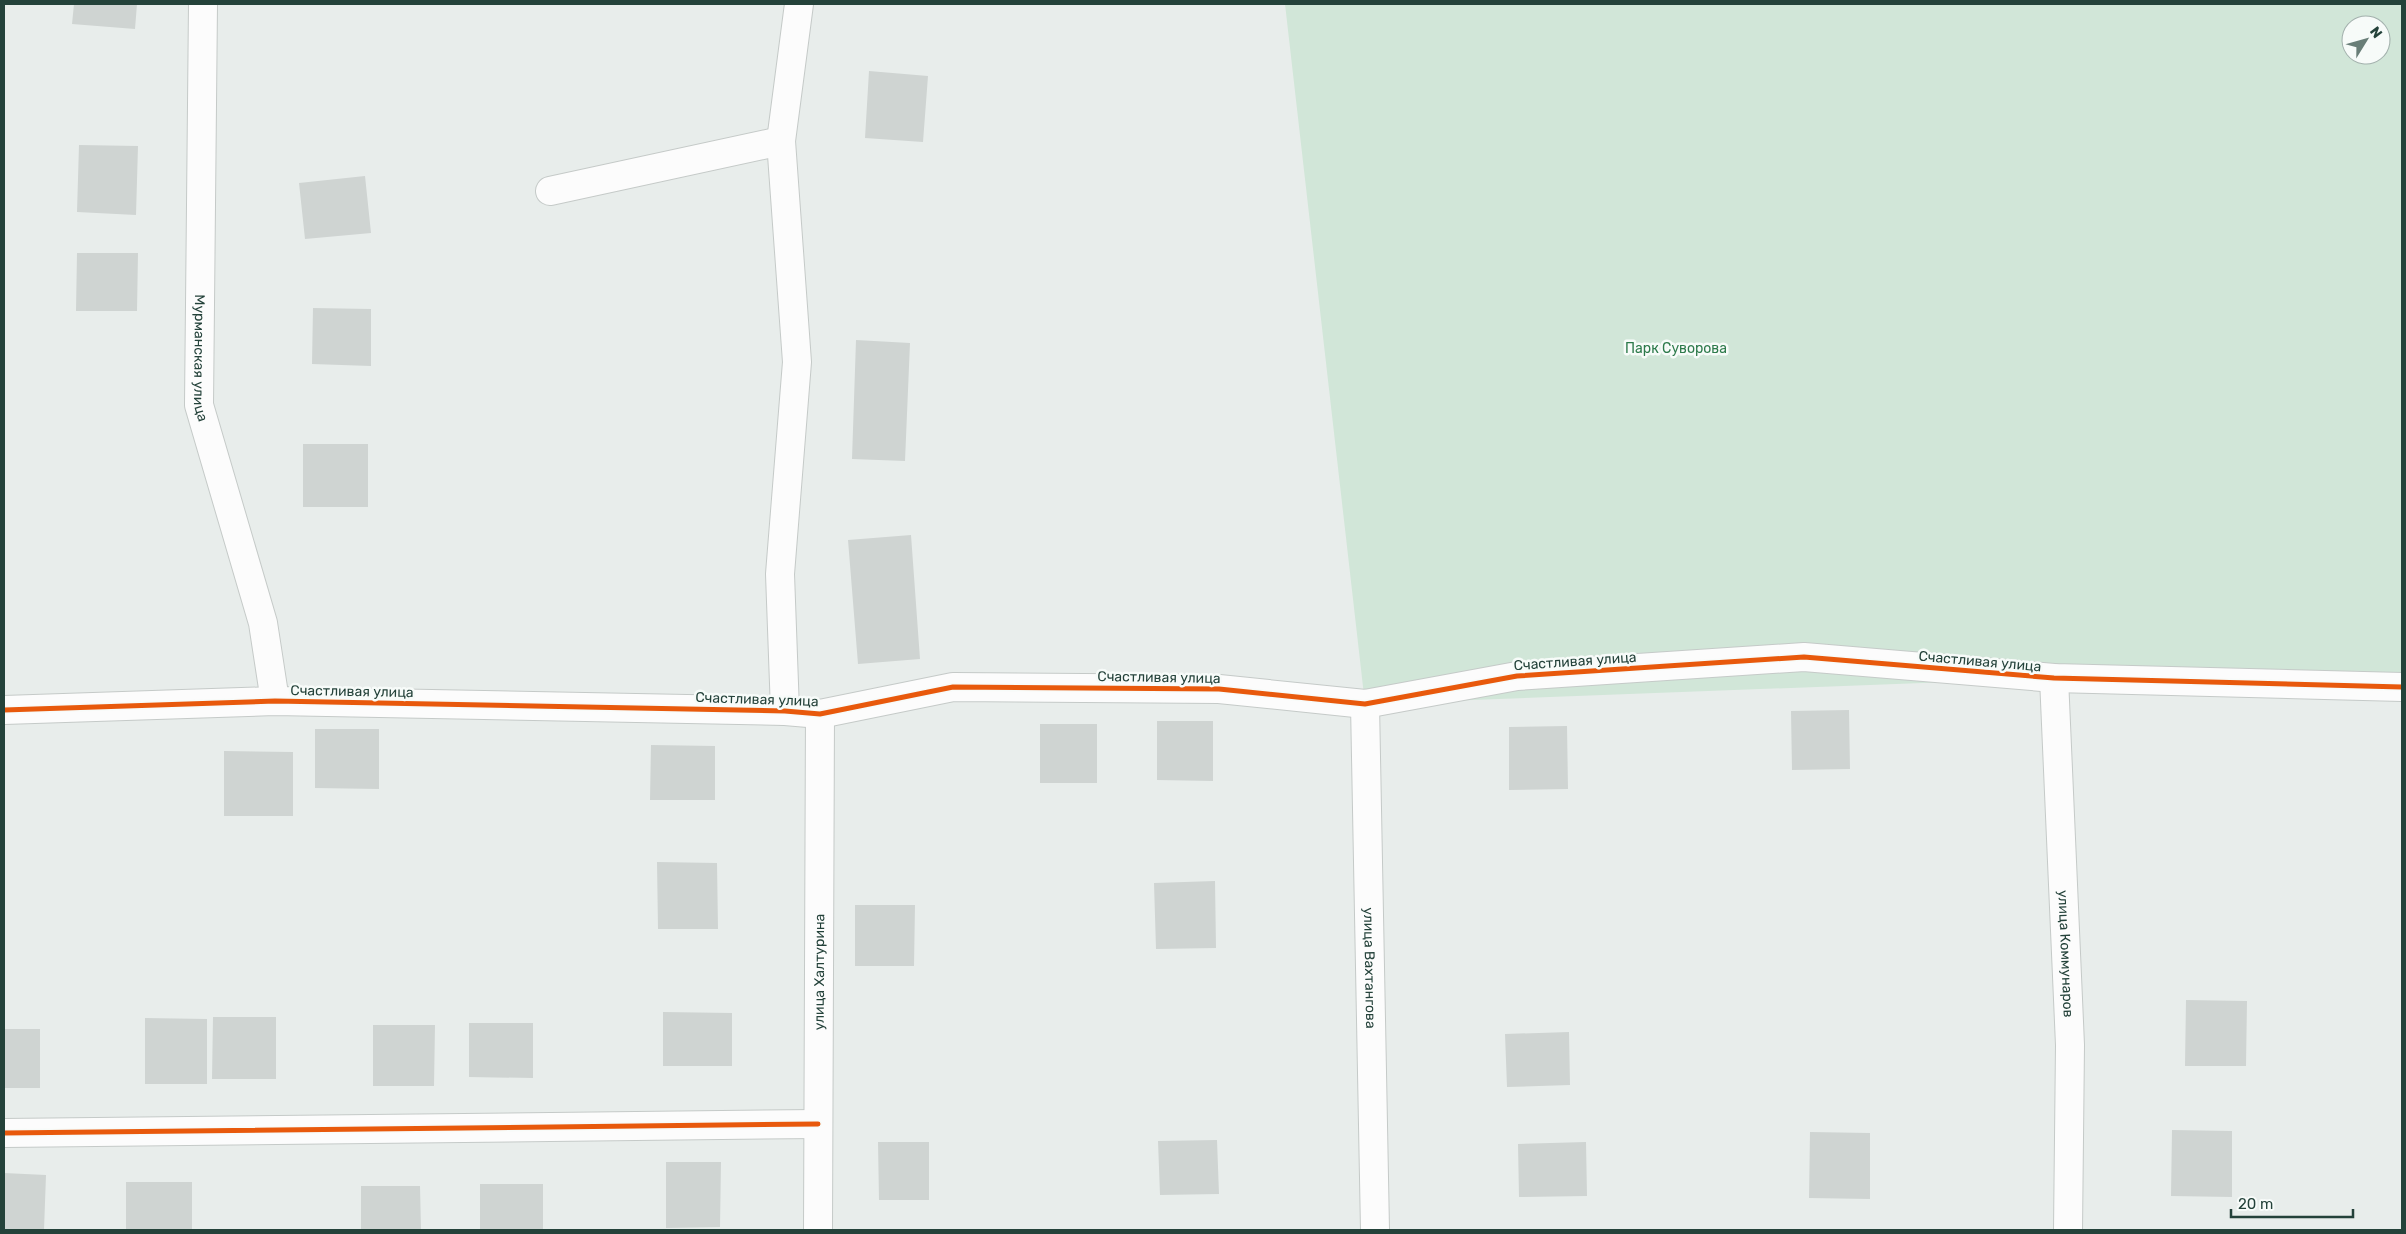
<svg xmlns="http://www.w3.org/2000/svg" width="2406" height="1234" font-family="Rubik,sans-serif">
<rect width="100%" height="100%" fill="#e8edeb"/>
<path fill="#d1e6d8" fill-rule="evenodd" d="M1285 4H2402V675L2054 678 1365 704ZM2351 25H2381V55H2351Z"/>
<path fill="#cfd4d2" d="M74 4H137L135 29 72 24Z
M869 71 928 76 923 142 865 138Z
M79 145 138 146 136 215 77 212Z
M365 176 371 233 305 239 299 183Z
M77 253H138L137 311H76Z
M313 308 371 309V366L312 364Z
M856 340 910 343 905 461 852 459Z
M303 444H368V507H303Z
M911 535 920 659 858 664 848 540Z
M1849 710 1850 769 1792 770 1791 711Z
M1157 721H1213V781L1157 780Z
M1040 724H1097V783H1040Z
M1567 726 1568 789 1509 790V727Z
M315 729H379V789L315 788Z
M651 745 715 746V800H650Z
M224 751 293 752V816H224Z
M657 862 717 863 718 929H658Z
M1215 881 1216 948 1156 949 1154 883Z
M855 905H915L914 966H855Z
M2186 1000 2247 1001 2246 1066H2185Z
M663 1012 732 1013V1066H663Z
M213 1017H276V1079H212Z
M145 1018 207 1019V1084H145Z
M469 1023H533V1078L469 1077Z
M373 1025H435L434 1086H373Z
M4 1029H40V1088H4Z
M1569 1032 1570 1085 1507 1087 1505 1034Z
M2172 1130 2232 1131V1197L2171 1196Z
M1810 1132 1870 1133V1199L1809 1198Z
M1217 1140 1219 1194 1160 1195 1158 1141Z
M878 1142H929V1200H879Z
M1586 1142 1587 1196 1519 1197 1518 1144Z
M666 1162H721L720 1227 666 1228Z
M4 1173 46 1175 44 1230H4Z
M126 1182H192V1230H126Z
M480 1184H543V1230H480Z
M361 1186H420L421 1230H361Z"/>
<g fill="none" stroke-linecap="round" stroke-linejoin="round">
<g stroke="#c5cac8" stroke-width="30">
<g id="street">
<path id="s1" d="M203 4 199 405 263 623 275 701"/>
<path d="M550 191 781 141"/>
<path id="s2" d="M2054 678 2070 1045 2068 1230"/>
<path id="s3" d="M1365 704 1375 1230"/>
<path d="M4 710 275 701 785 711 820 714 953 687 1219 689 1365 704 1517 676 1804 657 2054 678 2402 687"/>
<path d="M785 711 780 574 797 362 781 141 799 4"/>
<path d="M4 1133 818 1124"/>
<path id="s4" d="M818 1230 820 714"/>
</g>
</g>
<use href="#street" stroke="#fcfcfc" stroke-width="28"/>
<g stroke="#f7fbf9" stroke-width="8">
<path id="cycleway" d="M4 710 275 701 785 711 820 714 953 687 1219 689 1365 704 1517 676 1804 657 2054 678 2402 687
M4 1133 818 1124"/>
</g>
<use href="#cycleway" stroke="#e8590c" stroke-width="5"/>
</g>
<g text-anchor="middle" stroke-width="5" stroke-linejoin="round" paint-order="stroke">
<g font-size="14" fill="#2d7a4b" stroke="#f7fbf9">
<text x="1676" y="353">Парк Суворова</text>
</g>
<g font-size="14" fill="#24423a" stroke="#f7fbf9">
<text dy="5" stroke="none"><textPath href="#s1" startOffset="354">Мурманская улица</textPath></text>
<text transform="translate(1575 661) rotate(-4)" y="5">Счастливая улица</text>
<text transform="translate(1980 661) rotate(5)" y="5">Счастливая улица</text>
<text transform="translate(1159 677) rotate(1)" y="5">Счастливая улица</text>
<text transform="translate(352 691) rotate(1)" y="5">Счастливая улица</text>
<text transform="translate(757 699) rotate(2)" y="5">Счастливая улица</text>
<text dy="5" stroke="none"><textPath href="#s2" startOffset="276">улица Коммунаров</textPath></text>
<text dy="5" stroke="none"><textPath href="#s3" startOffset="264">улица Вахтангова</textPath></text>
<text dy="5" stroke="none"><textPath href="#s4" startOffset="258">улица Халтурина</textPath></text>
</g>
</g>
<rect width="2406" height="1234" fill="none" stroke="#24423a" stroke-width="10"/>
<g transform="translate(2366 40) rotate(53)"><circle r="24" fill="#f7fbf9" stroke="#a3b1ad"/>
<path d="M0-4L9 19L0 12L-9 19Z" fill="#697e78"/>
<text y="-8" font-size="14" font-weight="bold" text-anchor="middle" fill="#24423a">N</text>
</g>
<path d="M2231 1209v8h122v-8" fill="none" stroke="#24423a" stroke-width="2.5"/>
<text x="2238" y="1209" font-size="15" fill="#24423a" stroke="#f7fbf9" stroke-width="4" paint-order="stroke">20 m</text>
</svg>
